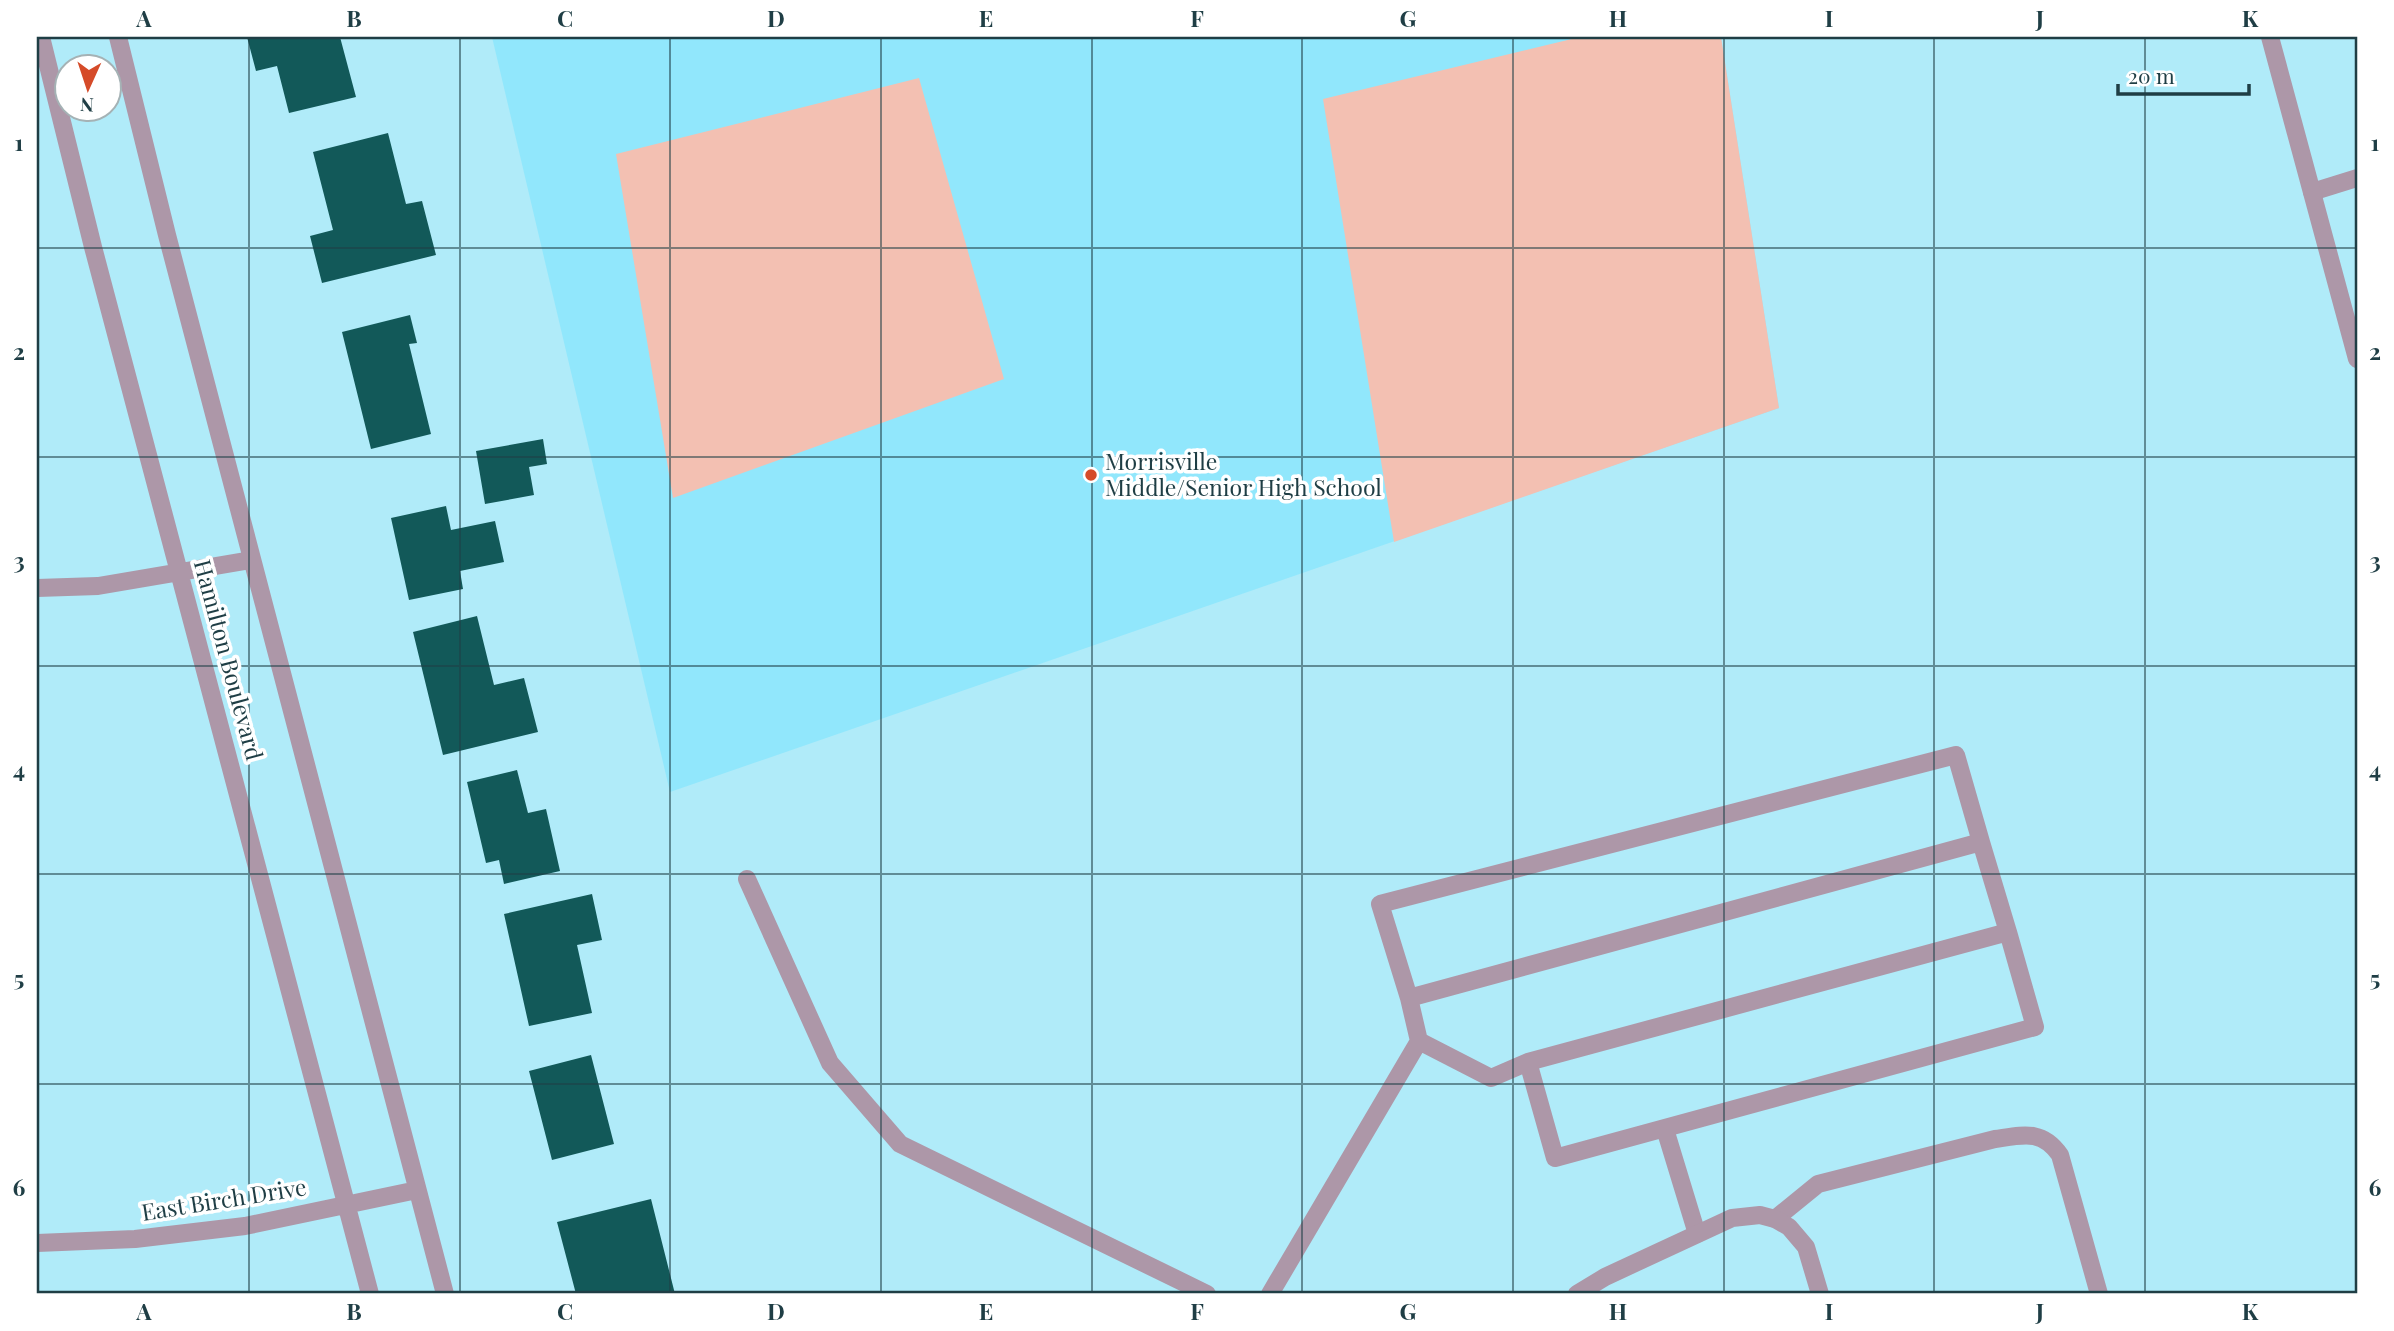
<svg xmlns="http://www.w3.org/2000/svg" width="2394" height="1331" font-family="'Playfair Display',serif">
<rect width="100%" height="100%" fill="#b0ebf9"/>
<path fill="#91e7fc" d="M492 37H1721L1779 408 670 792Z"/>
<path fill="#f3c0b2" d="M1580 37H1721L1779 408 1394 542 1323 99Z
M919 78 1004 379 673 498 616 154Z"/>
<path fill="#125959" d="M247 37H340L356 97 289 113 277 66 256 71Z
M388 133 406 204 422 201 436 255 322 283 310 236 333 230 313 152Z
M410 315 417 343 409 344 431 434 371 449 342 332Z
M543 439 547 464 529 467 534 495 485 504 476 451Z
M446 506 451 530 495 521 504 562 460 571 463 589 409 600 391 518Z
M477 616 494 685 524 678 538 732 443 755 413 632Z
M517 770 528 813 546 809 560 871 504 884 499 860 486 863 467 782Z
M592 894 602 940 577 945 592 1013 529 1026 504 914Z
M591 1055 614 1144 552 1160 529 1071Z
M651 1199 675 1294H576L557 1222Z"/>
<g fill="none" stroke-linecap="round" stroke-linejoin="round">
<path stroke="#ad97a8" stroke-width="18" d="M2312 192 2357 178
M747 879 830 1063 900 1144 1207 1294
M2008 932 2035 1027 1555 1158 1528 1062Z
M1409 998 1380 904 1956 755 1981 842
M1528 1062 1491 1078 1419 1041 1409 998 1981 842 2008 932
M1665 1129 1697 1234
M1775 1219 1818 1184 1995 1139C2023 1135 2042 1129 2060 1155L2099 1294
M1270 1294 1419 1041"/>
<path stroke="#ad97a8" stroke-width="18" d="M41 37 93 247 370 1294
M118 37 167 235 445 1294
M2270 37 2357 359
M37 588 98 586 251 560
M37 1243 135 1239 245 1226 417 1190
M1577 1294 1605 1277 1732 1218 1760 1215 1775 1219 1789 1227 1806 1247 1820 1294"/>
</g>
<path fill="none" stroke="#1f3e45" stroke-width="2" stroke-opacity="0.55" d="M249 37V1294M460 37V1294M670 37V1294M881 37V1294M1092 37V1294M1302 37V1294M1513 37V1294M1724 37V1294M1934 37V1294M2145 37V1294M37 248H2357M37 457H2357M37 666H2357M37 874H2357M37 1084H2357"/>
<circle fill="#d54b29" stroke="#fff" stroke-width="2.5" cx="1091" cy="475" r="7"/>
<g text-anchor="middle" stroke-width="7" stroke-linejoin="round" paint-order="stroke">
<g font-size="23" fill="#1f3e45" stroke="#fff" text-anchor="start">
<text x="1105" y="470">Morrisville<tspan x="1105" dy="26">Middle/Senior High School</tspan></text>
</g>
<g font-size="23" fill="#1f3e45" stroke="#fff">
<text transform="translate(228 660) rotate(75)" y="8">Hamilton Boulevard</text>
<text transform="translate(224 1200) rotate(-9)" y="8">East Birch Drive</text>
</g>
</g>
<rect width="2394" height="1331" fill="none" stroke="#ffffff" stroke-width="77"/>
<g transform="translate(88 88) rotate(183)"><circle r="33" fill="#ffffff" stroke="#a5b2b5" stroke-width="2"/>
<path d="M0-5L12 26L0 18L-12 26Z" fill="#d54b29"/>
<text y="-10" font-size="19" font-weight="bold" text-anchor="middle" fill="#1f3e45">N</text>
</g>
<path d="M2118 84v10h131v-10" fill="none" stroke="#1f3e45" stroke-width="3.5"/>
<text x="2128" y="84" font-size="21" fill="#1f3e45" stroke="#ffffff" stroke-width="5" paint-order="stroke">20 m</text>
<rect x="38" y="38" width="2318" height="1254" fill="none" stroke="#1f3e45" stroke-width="2.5"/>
<g font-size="23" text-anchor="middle" font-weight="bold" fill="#1f3e45">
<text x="144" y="27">A</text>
<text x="354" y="27">B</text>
<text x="565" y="27">C</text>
<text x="776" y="27">D</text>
<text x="986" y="27">E</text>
<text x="1197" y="27">F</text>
<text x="1408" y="27">G</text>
<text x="1618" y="27">H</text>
<text x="1829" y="27">I</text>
<text x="2040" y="27">J</text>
<text x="2250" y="27">K</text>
<text x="19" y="151">1</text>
<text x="2375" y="151">1</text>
<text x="19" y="360">2</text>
<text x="2375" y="360">2</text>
<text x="19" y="569">3</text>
<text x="2375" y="569">3</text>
<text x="19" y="778">4</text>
<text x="2375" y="778">4</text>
<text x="19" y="987">5</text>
<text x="2375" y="987">5</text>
<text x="19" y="1196">6</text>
<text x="2375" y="1196">6</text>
<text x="144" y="1320">A</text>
<text x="354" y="1320">B</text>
<text x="565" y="1320">C</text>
<text x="776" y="1320">D</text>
<text x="986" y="1320">E</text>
<text x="1197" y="1320">F</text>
<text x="1408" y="1320">G</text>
<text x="1618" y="1320">H</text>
<text x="1829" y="1320">I</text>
<text x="2040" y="1320">J</text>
<text x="2250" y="1320">K</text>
</g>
</svg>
